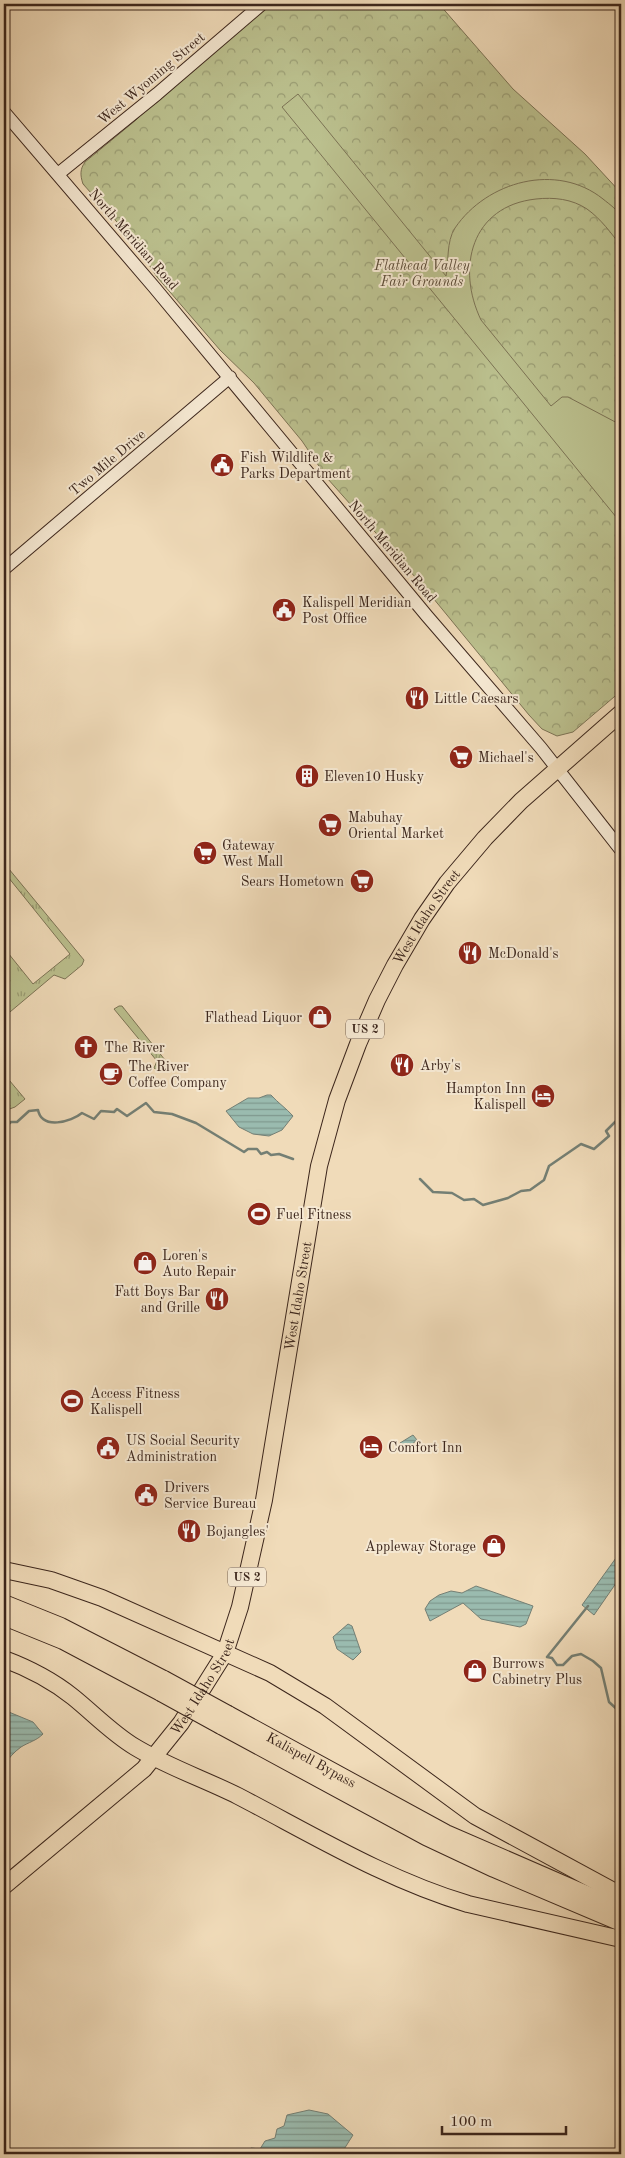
<svg xmlns="http://www.w3.org/2000/svg" width="625" height="2158" font-family="'Old Standard TT',serif">
<defs>
<pattern id="grass-tufts" width="24" height="20" patternUnits="userSpaceOnUse" patternTransform="scale(1.25)"><rect width="24" height="20" fill="#bbc08e"/><path d="M3 7l-1-3M5 7V3M7 7l1-3M15 17l-1-3M17 17v-4M19 17l1-3" fill="none" stroke="#999c73"/></pattern>
<pattern id="park-crowns" width="20" height="18" patternUnits="userSpaceOnUse" patternTransform="scale(1.25)"><rect width="20" height="18" fill="#bbc08e"/><path d="M2 6a3 3 0 1 1 6 0M12 15a3 3 0 1 1 6 0" fill="none" stroke="#999c73"/></pattern>
<pattern id="water-rules" width="6" height="5" patternUnits="userSpaceOnUse" patternTransform="scale(1.25)"><rect width="6" height="5" fill="#9abbaf"/><path d="M0 2.5h6" fill="none" stroke="#7f988e"/></pattern>
</defs>
<rect width="100%" height="100%" fill="#f0dbb9"/>
<filter id="stains"><feTurbulence type="fractalNoise" baseFrequency=".004" numOctaves="4"/><feColorMatrix values="0 0 0 0 .2 0 0 0 0 .09 0 0 0 0 .02 0 0 0 .5 -.17"/></filter>
<radialGradient id="worn" r=".72"><stop offset=".6" stop-color="#630" stop-opacity="0"/><stop offset="1" stop-color="#630" stop-opacity=".3"/></radialGradient>
<path fill="url(#grass-tufts)" stroke="#7c7355" d="M4 863 84 960 82 965 65 979 54 975 4 1017V948L33 984 70 954 4 872Z
M119 1006H122L169 1065 167 1069 158 1071 154 1068 157 1061 114 1009Z
M4 1074 25 1099 15 1107 4 1111Z"/>
<path fill="url(#park-crowns)" stroke="#7c7355" d="M267 4H439L513 89 585 154 621 193V691L573 732 557 736 542 729 529 715 424 587 327 478 302 441 254 383 220 350 157 277 133 240 83 184C80 175 80 169 85 162L136 120 164 91Z"/>
<path fill="#bbc08e" stroke="#7c7355" d="M298 94 446 276C449 262 446 242 455 228 487 181 557 162 603 199 609 204 620 211 621 219 623 227 621 237 621 246 611 233 601 219 587 209 572 199 554 197 536 199 471 206 456 268 481 320L551 406 562 397H568L621 425V523L282 107Z"/>
<path fill="url(#water-rules)" stroke="#747f74" d="M267 1095H271C278 1103 286 1108 293 1116L282 1130 269 1136 253 1134 239 1127 226 1111 248 1098H259Z
M413 1435 417 1440 405 1450 400 1443Z
M621 1551V1576L594 1615 582 1605Z
M476 1586 533 1606 526 1624 520 1627 481 1619 463 1603 430 1621 425 1609 430 1601 439 1595 451 1591 462 1593Z
M348 1624 352 1626 361 1652 353 1660 337 1649 333 1637Z
M4 1710 33 1722 43 1734C36 1741 29 1742 21 1747 14 1752 9 1758 4 1765Z
M309 2110 328 2114 353 2135 341 2154H244L251 2148 260 2149 265 2141 275 2138 277 2129 284 2126 287 2115Z"/>
<g fill="none" stroke-linecap="round" stroke-linejoin="round">
<path stroke="#747f74" stroke-width="2.5" d="M4 1128 11 1122H17L29 1111 38 1110C42 1130 71 1122 82 1113L94 1119 101 1111 114 1112 117 1109 127 1116 146 1103 154 1112 172 1114 196 1123 244 1152 248 1149H257L261 1154 267 1152 271 1155 279 1154 293 1159
M420 1179 433 1192 452 1193 464 1200 474 1199 483 1205 508 1198 521 1191 530 1190 544 1180 549 1166 581 1144 594 1149 609 1136 606 1131 618 1119 620 1094 617 1091 621 1084
M588 1606 547 1657 552 1658 557 1665H563L572 1656 581 1654 593 1661 601 1668 609 1702 621 1713"/>
<g stroke="#3c261c" stroke-width="14">
<path id="secondary" d="M4 112 154 287 427 616 541 748 621 850
M58 174 157 94 262 4
M4 569 230 377"/>
</g>
<g stroke="#3c261c" stroke-width="18">
<g id="highway">
<path d="M4 1570 51 1580 102 1598 270 1673 325 1706 475 1816 621 1895"/>
<path d="M4 1603 61 1626 164 1679"/>
<path d="M4 1617 63 1641 161 1693"/>
<path d="M4 1659C28 1668 53 1681 73 1697 94 1714 113 1734 135 1747 168 1767 204 1779 238 1796 313 1835 387 1880 468 1904L621 1939"/>
<path id="s1" d="M228 1714 446 1833 621 1909"/>
<path d="M221 1726 426 1837 494 1869 621 1923"/>
<path id="s2" d="M4 1886 144 1769 181 1723 225 1653 240 1607 264 1500 319 1166 337 1100 358 1044 377 1000 395 965 422 919 447 883 485 838 521 801 621 713"/>
</g>
</g>
<use href="#secondary" stroke="#f5e8d2" stroke-width="12"/>
<use href="#highway" stroke="#f0dbb9" stroke-width="16"/>
<g stroke="#3c261c" stroke-width="18" stroke-linecap="butt">
<path id="highway-bridge" d="M164 1679 228 1714
M161 1693 221 1726"/>
</g>
<use href="#highway-bridge" stroke="#f0dbb9" stroke-width="16"/>
</g>
<defs>
<g id="civic-disc" transform="scale(1.25)"><circle r="9.5" fill="#8f2418" stroke="#f5e8d2"/><path d="M-.6-6.5H3V-4.5H.6V-3L4-1V1h2V6H-6V1h2V-1L-.6-3ZM-1.2 2.5V6h2.4V2.5Z" fill="#fff"/></g>
<g id="restaurant-disc" transform="scale(1.25)"><circle r="9.5" fill="#8f2418" stroke="#f5e8d2"/><path d="M-5-6h1v4h1v-4h1v4h1v-4h1v5L-1.5 .5V6h-2V.5L-5-1ZM5-6V6H3V1.5H1.5Q1.5-4 5-6Z" fill="#fff"/></g>
<g id="supermarket-disc" transform="scale(1.25)"><circle r="9.5" fill="#8f2418" stroke="#f5e8d2"/><path d="M-6-5.5h2.5l.6 2H6L4.5 2H-2.5L-4.4-4H-6ZM-1.5 3.2a1.3 1.3 0 1 0 .1 0ZM3 3.2a1.3 1.3 0 1 0 .1 0Z" fill="#fff"/></g>
<g id="building-disc" transform="scale(1.25)"><circle r="9.5" fill="#8f2418" stroke="#f5e8d2"/><path d="M-4-6H4V6H1V3H-1V6H-4ZM-2.5-4.3h1.7v1.8h-1.7ZM.8-4.3h1.7v1.8H.8ZM-2.5-1h1.7V.8h-1.7ZM.8-1h1.7V.8H.8Z" fill="#fff"/></g>
<g id="shop-disc" transform="scale(1.25)"><circle r="9.5" fill="#8f2418" stroke="#f5e8d2"/><path d="M-5-2.5h2.3a2.7 3.5 0 0 1 5.4 0H5L5.5 6h-11ZM-1.5-2.5h3a1.5 2.3 0 0 0-3 0Z" fill="#fff"/></g>
<g id="church-disc" transform="scale(1.25)"><circle r="9.5" fill="#8f2418" stroke="#f5e8d2"/><path d="M-1.2-6h2.4v3.5h3.3v2.4h-3.3V6h-2.4V-.1h-3.3v-2.4h3.3Z" fill="#fff"/></g>
<g id="cafe-disc" transform="scale(1.25)"><circle r="9.5" fill="#8f2418" stroke="#f5e8d2"/><path d="M-5.5-4.5H6V0H3Q3 3.5 0 3.5H-2.5Q-5.5 3.5-5.5 0ZM3-3.2v2h1.7v-2ZM-6 4.5H4V6H-6Z" fill="#fff"/></g>
<g id="hotel-disc" transform="scale(1.25)"><circle r="9.5" fill="#8f2418" stroke="#f5e8d2"/><path d="M-6-4.5h1.5V1H6V5H4.5V3h-9V5H-6ZM-4 0a1.8 1.8 0 1 1 3.6 0ZM.5 0V-2.5h3Q6-2.5 6 0Z" fill="#fff"/></g>
<g id="stadium-disc" transform="scale(1.25)"><circle r="9.5" fill="#8f2418" stroke="#f5e8d2"/><path d="M0-5a6.5 5 0 1 0 0 10a6.5 5 0 1 0 0-10ZM-3.5-1.8h7v3.6h-7Z" fill="#fff"/></g>
</defs>
<g fill-rule="evenodd">
<use href="#civic-disc" x="222" y="465"/>
<use href="#civic-disc" x="284" y="610"/>
<use href="#restaurant-disc" x="417" y="698"/>
<use href="#supermarket-disc" x="461" y="757"/>
<use href="#building-disc" x="307" y="776"/>
<use href="#supermarket-disc" x="330" y="825"/>
<use href="#supermarket-disc" x="205" y="853"/>
<use href="#supermarket-disc" x="362" y="881"/>
<use href="#restaurant-disc" x="470" y="953"/>
<use href="#shop-disc" x="320" y="1017"/>
<use href="#church-disc" x="86" y="1047"/>
<use href="#restaurant-disc" x="402" y="1065"/>
<use href="#cafe-disc" x="111" y="1074"/>
<use href="#hotel-disc" x="543" y="1096"/>
<use href="#stadium-disc" x="259" y="1214"/>
<use href="#shop-disc" x="145" y="1263"/>
<use href="#restaurant-disc" x="217" y="1299"/>
<use href="#stadium-disc" x="72" y="1401"/>
<use href="#hotel-disc" x="371" y="1447"/>
<use href="#civic-disc" x="108" y="1448"/>
<use href="#civic-disc" x="146" y="1495"/>
<use href="#restaurant-disc" x="189" y="1531"/>
<use href="#shop-disc" x="494" y="1546"/>
<use href="#shop-disc" x="475" y="1671"/>
</g>
<g text-anchor="middle" stroke-width="4" stroke-linejoin="round" paint-order="stroke">
<g fill="#f5e8d2" stroke="#746053" stroke-width="1">
<rect x="346" y="1019.5" width="38" height="19" rx="4"/>
<rect x="228" y="1567.5" width="38" height="19" rx="4"/>
</g>
<g font-size="12" font-weight="bold" fill="#3c261c">
<text x="365" y="1033">US 2</text>
<text x="247" y="1581">US 2</text>
</g>
<g font-size="14" fill="#3c261c" stroke="#f5e8d2">
<text transform="translate(151 78) rotate(-40)" y="5">West Wyoming Street</text>
<text transform="translate(134 239) rotate(49)" y="5">North Meridian Road</text>
<text transform="translate(107 462) rotate(-40)" y="5">Two Mile Drive</text>
<text transform="translate(393 551) rotate(50)" y="5">North Meridian Road</text>
<text dy="5" stroke="none"><textPath href="#s2" startOffset="1094">West Idaho Street</textPath></text>
<text dy="5" stroke="none"><textPath href="#s2" startOffset="689">West Idaho Street</textPath></text>
<text dy="5" stroke="none"><textPath href="#s2" startOffset="284">West Idaho Street</textPath></text>
<text dy="5" stroke="none"><textPath href="#s1" startOffset="95">Kalispell Bypass</textPath></text>
</g>
<g font-size="14" font-style="italic" fill="#5c4c38" stroke="#f5e8d2">
<text x="422" y="270">Flathead Valley<tspan x="422" dy="16">Fair Grounds</tspan></text>
</g>
<g font-size="14" fill="#3c261c" stroke="#f5e8d2" text-anchor="start">
<text x="240" y="462">Fish Wildlife &amp;<tspan x="240" dy="16">Parks Department</tspan></text>
<text x="302" y="607">Kalispell Meridian<tspan x="302" dy="16">Post Office</tspan></text>
<text x="434" y="703">Little Caesars</text>
<text x="478" y="762">Michael's</text>
<text x="324" y="781">Eleven10 Husky</text>
<text x="348" y="822">Mabuhay<tspan x="348" dy="16">Oriental Market</tspan></text>
<text x="222" y="850">Gateway<tspan x="222" dy="16">West Mall</tspan></text>
<text x="344" y="886" text-anchor="end">Sears Hometown</text>
<text x="488" y="958">McDonald's</text>
<text x="302" y="1022" text-anchor="end">Flathead Liquor</text>
<text x="104" y="1052">The River</text>
<text x="420" y="1070">Arby's</text>
<text x="128" y="1071">The River<tspan x="128" dy="16">Coffee Company</tspan></text>
<text x="526" y="1093" text-anchor="end">Hampton Inn<tspan x="526" dy="16">Kalispell</tspan></text>
<text x="276" y="1219">Fuel Fitness</text>
<text x="162" y="1260">Loren's<tspan x="162" dy="16">Auto Repair</tspan></text>
<text x="200" y="1296" text-anchor="end">Fatt Boys Bar<tspan x="200" dy="16">and Grille</tspan></text>
<text x="90" y="1398">Access Fitness<tspan x="90" dy="16">Kalispell</tspan></text>
<text x="126" y="1445">US Social Security<tspan x="126" dy="16">Administration</tspan></text>
<text x="388" y="1452">Comfort Inn</text>
<text x="164" y="1492">Drivers<tspan x="164" dy="16">Service Bureau</tspan></text>
<text x="206" y="1536">Bojangles'</text>
<text x="476" y="1551" text-anchor="end">Appleway Storage</text>
<text x="492" y="1668">Burrows<tspan x="492" dy="16">Cabinetry Plus</tspan></text>
</g>
</g>
<rect width="625" height="2158" fill="none" stroke="#f0dbb9" stroke-width="20"/>
<rect x="5" y="5" width="615" height="2148" fill="none" stroke="#3c261c" stroke-width="2.5"/>
<rect x="10" y="10" width="605" height="2138" fill="none" stroke="#3c261c"/>
<path d="M442 2126v8h124v-8" fill="none" stroke="#3c261c" stroke-width="2.5"/>
<text x="450" y="2126" font-size="15" fill="#3c261c" stroke="#f5e8d2" stroke-width="4" paint-order="stroke">100 m</text>
<rect width="100%" height="100%" filter="url(#stains)"/>
<rect width="100%" height="100%" fill="url(#worn)"/>
</svg>
